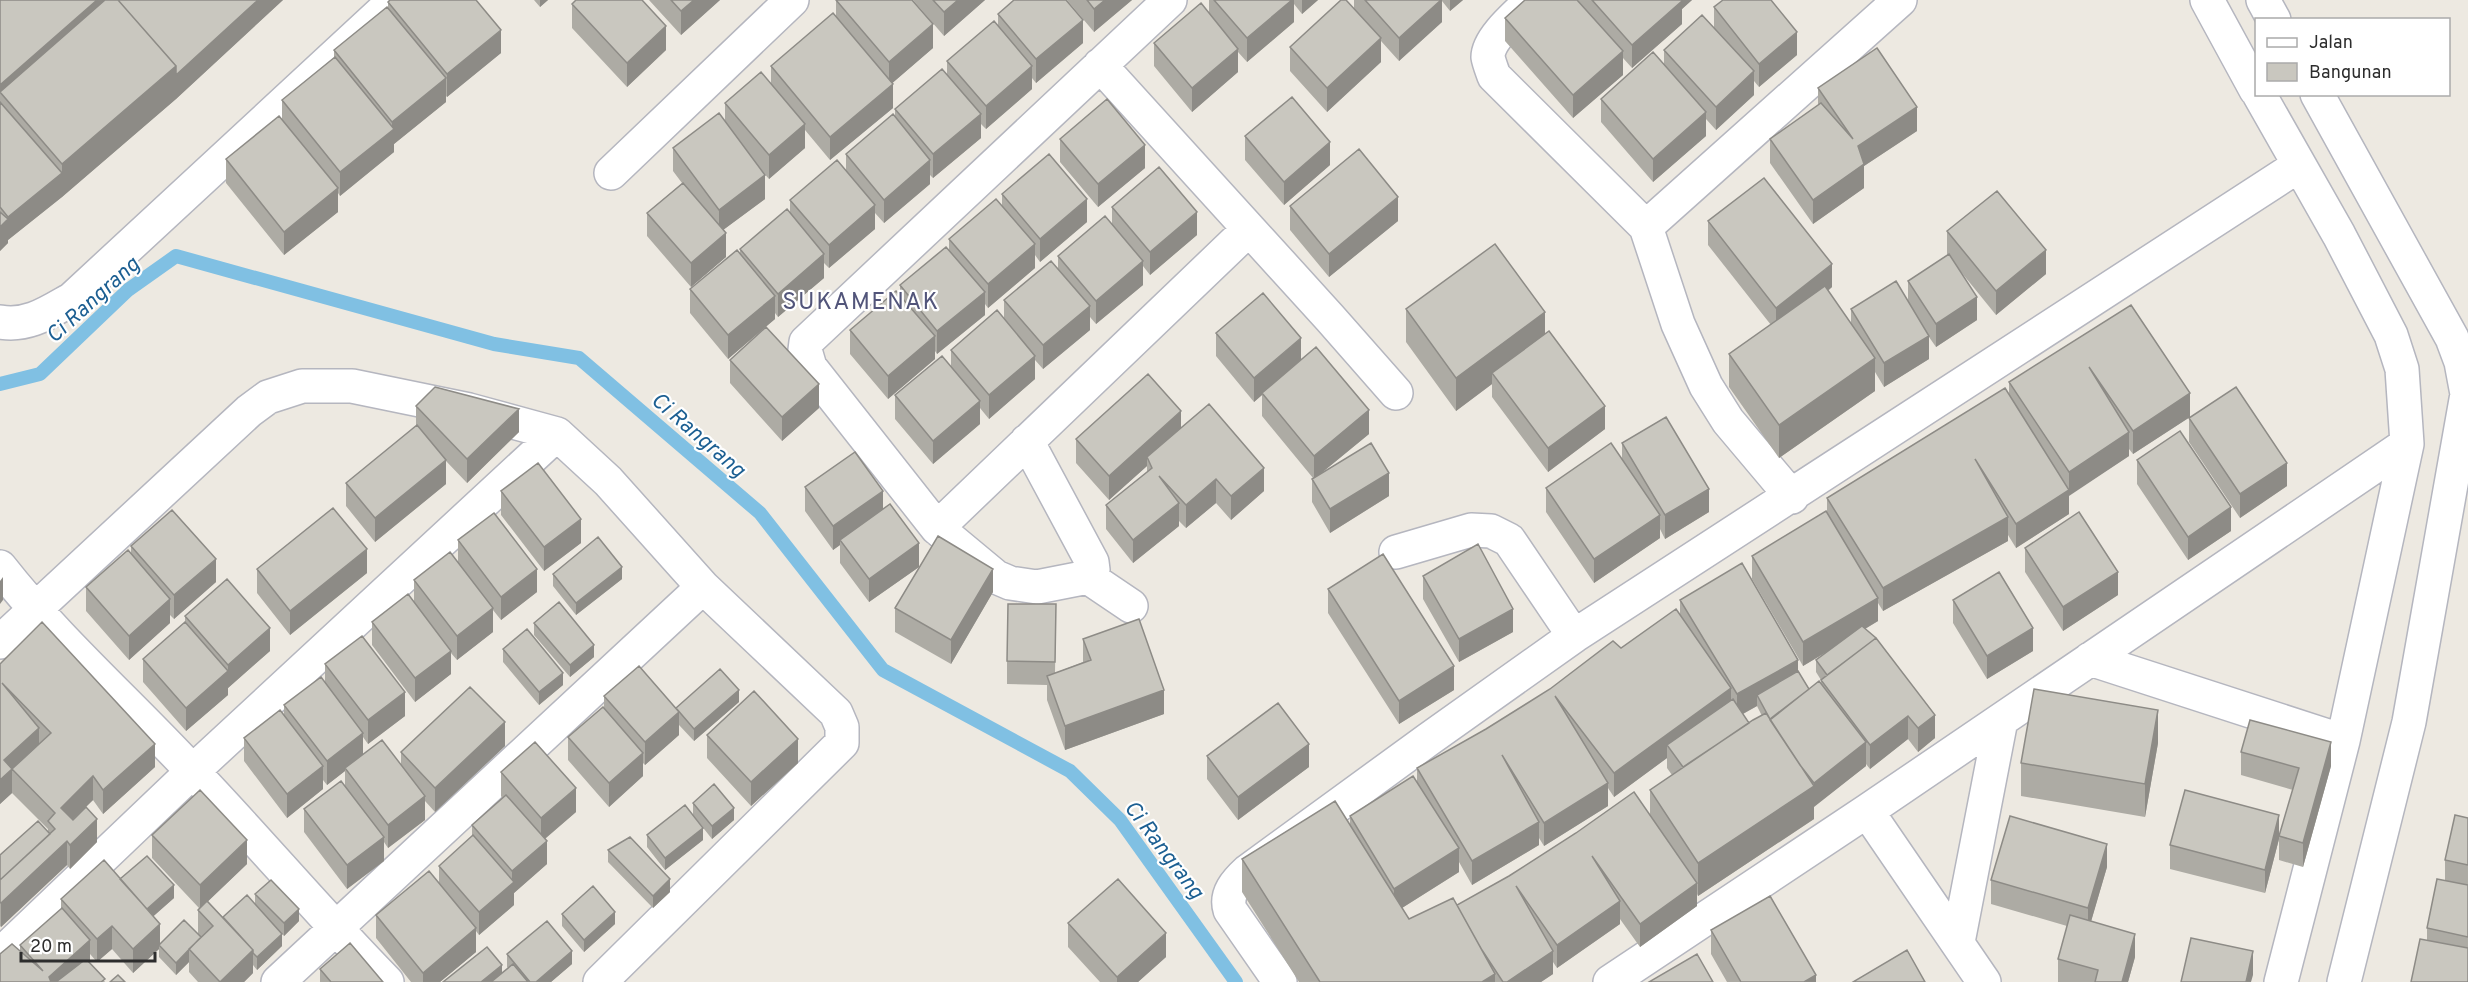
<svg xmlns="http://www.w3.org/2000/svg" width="2468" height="982" font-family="Overpass,sans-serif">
<rect width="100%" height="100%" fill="#ede9e1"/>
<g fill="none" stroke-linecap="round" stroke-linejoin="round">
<path stroke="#80c0e3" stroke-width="14" d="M0 384 40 374 128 290 176 256 494 344 579 358 760 513 883 670 1070 771 1120 820 1236 982"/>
<g stroke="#b5b6bf" stroke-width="36">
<path id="minor" d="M1532 0C1519 13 1488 38 1488 57 1489 63 1492 70 1494 76L1646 227 1678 324 1706 386 1728 421 1792 497
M2207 0 2256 90
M2263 0 2274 20
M1100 65 1330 318 1396 393
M2259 94 2339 235 2391 335 2402 369 2407 444 2343 741 2281 982
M2317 94 2452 338 2461 362 2467 394 2409 722 2344 982
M611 173 792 0
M1646 227 1900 0
M0 322C28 327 49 312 72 299L395 0
M1027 441 1092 562 1093 570 1088 577 1037 587 1010 583 996 577 937 528 810 367 805 350 806 342 1170 0
M937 528 1249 229
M1396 552 1471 530 1491 531 1509 540 1574 636
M0 567C58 641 129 703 193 772 259 841 320 914 387 982
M1088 577 1131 606
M0 642 249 411 268 397 302 386H352L469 410 557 434 608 481 703 587 836 713 842 727V743L600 982
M2090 659 2343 741
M1867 811 1984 982
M1958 942 2001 720
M0 955 193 771 557 434
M278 982 703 587
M1280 982 1230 910C1225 894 1236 882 1248 871L1429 739 1574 636 2298 166
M1610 982 1867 811 2407 444"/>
</g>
<use href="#minor" stroke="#fff" stroke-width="33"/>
</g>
<path fill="#adaba4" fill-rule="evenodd" d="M0 0H283L176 99 62 197 8 240V243L0 251Z
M534 0H548L540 7Z
M649 0H720L681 35Z
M836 0 933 48 892 83 893 108 830 160 805 130V148L769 179 756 164 765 199 723 230 726 257 691 287 647 236V213L682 183 673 171V148L725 121V103L771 84V66L836 15Z
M913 0H985L944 36Z
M1067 0H1132L1094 32Z
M1209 0H1318L1302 14 1294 4V22L1247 62 1238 52V72L1192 112 1154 66V43L1209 13Z
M1354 0H1463L1450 11 1442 1V22L1399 61 1381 41V62L1327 112 1290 71V47L1354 8Z
M1525 0H1692L1682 9V24L1632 68 1623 58V75L1573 118 1505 41V18Z
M388 2 501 53 447 97 446 96V102L394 144V152L340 196 338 193V212L284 255 226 183V159L282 119V100L334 58V50L388 8Z
M572 4 666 50 627 87 572 28Z
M1714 7 1797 55 1759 87 1754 81V95L1716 130 1706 119V136L1653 182 1601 122V99L1664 64V50L1714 28Z
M998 14 1083 43 1036 83 1032 78V89L986 129 981 124V138L933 178 930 175V184L884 223 875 213V229L829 268 824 263V278L778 317 775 313V319L728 359 690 313V289L740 253V249L790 213V200L846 170V154L895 118V109L947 75V61L998 25Z
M1818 88 1917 131 1864 166V188L1813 224 1770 163V139L1818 105Z
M1245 136 1330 165 1284 205 1245 160Z
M1060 139 1145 168 1098 207 1060 162Z
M1002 194 1087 222 1040 262 1035 255V268L988 308 985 304V315L937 354 935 351V359L888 399 850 354V330L900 294V285L949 250V239L1002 206Z
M1290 206 1398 221 1329 277 1290 230Z
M1112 207 1197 235 1150 275 1143 266V285L1096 324 1090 317V330L1043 369 1035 360V379L989 419 980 408V424L933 464 895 419V395L951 366V350L1004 318V300L1058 268V256L1112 225Z
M1708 221 1832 287 1828 291 1851 324V309L1908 300V281L1947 255V231L2046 274 1996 315 1957 267 1977 320 1936 347 1929 337V359L1884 387 1875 372V391L1779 458 1729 387V354L1771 325 1708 245Z
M2131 305 2190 417 2133 454 2129 449V456L2069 495V514L2016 548 2008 535V541L1883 611 1878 603V621L1865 629 1880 643 1935 738 1918 752 1908 739 1870 769 1866 764V766L1814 806V819L1698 896 1697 894V906L1640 947 1620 919V924L1557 968 1553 962V974L1541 982H1299L1242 892V859L1350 824V816L1417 781V768L1486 729 1621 648 1680 615V600L1798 671 1809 689 1821 685V680L1816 672V660L1828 651 1803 666 1752 579V556L1827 513V498L2009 394V382ZM1757 706 1762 716 1749 723 1743 714ZM1667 758V768L1672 775 1650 790V816L1457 905 1409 919 1402 908 1459 872V862L1472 885 1539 845V838L1544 846 1608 806V788L1614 797Z
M1406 309 1545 334 1605 429 1548 472 1492 397V384L1456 411 1406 342Z
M1216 333 1301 360 1369 434 1324 471 1389 496 1330 533 1312 502V479L1313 478 1262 416V395L1254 402 1216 356Z
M730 360 819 408 782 441 730 383Z
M416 406 519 432 467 483 446 461V484L375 542 346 506V483L416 426Z
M2189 418 2287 486 2240 518 2189 442Z
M1181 428 1264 491 1231 520 1216 503 1186 528 1179 521V526L1133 563 1106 529V505L1147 472V466L1109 500 1076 463V439Z
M1622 443 1709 512 1665 539 1660 529V538L1594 583 1546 512V488L1622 459Z
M2137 460 2231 531 2188 560 2137 484Z
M805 487 883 509 919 567 869 602 840 563V545L833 550 805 511Z
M501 491 581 543 544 571 501 515Z
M458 540 537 592 501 620 493 610V632L457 660 451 653V674L415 702 372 645V622L414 602V580L458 563Z
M131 546 216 582 174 619 170 615V623L129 660 86 611V587L131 553Z
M2025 548 2118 595 2063 631 2025 572Z
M257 569 367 573 290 635 257 593Z
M553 574 622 579 576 615 553 586Z
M1423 576 1513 632 1459 662 1423 599Z
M1328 589 1454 690 1399 724 1328 613Z
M993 592 951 664 895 632V608Z
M1953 600 2033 651 1987 679 1953 623Z
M1056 604 1055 673 1083 662V639L1164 714 1065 750 1047 700V685L1007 684V661Z
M185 616 270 651 228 688V687V695L186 731 143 682V659L185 623Z
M534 623 594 657 570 677 534 635Z
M503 649 563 685 539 705 503 662Z
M0 664 155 767 103 814 93 800 73 820 97 842 70 869 67 865 1 927 0 926V855L48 831V829L12 793 0 804Z
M325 664 405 716 368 744 363 737V754L401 766V752L505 746 435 812 425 801V820L388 848 384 842V861L347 889 304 832V809L345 787V771L327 785 323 780V789L287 818 244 761V738L284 715V705L325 684Z
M604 696 676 708 739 702 694 741 679 725V735L645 765 643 763V776L609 807 568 760V737L604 709Z
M707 735 798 763 751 806 707 758Z
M2158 743 2145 817 2021 796V763Z
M2241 752 2331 766 2303 867 2279 860V836L2293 790 2241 775Z
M1207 756 1309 767 1238 820 1207 779Z
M501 772 576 812 545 839 547 864 514 893V905L479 935 476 931V952L440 982H411L376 938V915L439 883V866L472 837V825L502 798 501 796Z
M693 803 734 820 712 839 693 815Z
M2468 818V982L2427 940V928L2445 880V860Z
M152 835 247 864 208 901 223 917 255 905V894L299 921 284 936 275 926 282 946 257 970 253 965V973L244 982H198L189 972V962L176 975 159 957V949L133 973 112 949 97 962 90 954V963L105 982H0L20 952V945L61 909V899L120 879 174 898 153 916 160 944 198 933V910L199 908 152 858Z
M647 835 703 840 665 870 647 847Z
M2279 839 2265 893 2170 869V845Z
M608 850 670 892 653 908 608 862Z
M2107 867 2091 921 2135 957 2128 982H2058V959L2067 926 1991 904V880Z
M562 914 615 924 584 952 562 926Z
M1068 923 1166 957 1138 982H1100L1068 947Z
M1711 930 1816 982H1727L1711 954Z
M507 954 572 964 551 982H443L502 973 508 968 507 967Z
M320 969 383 982H320Z"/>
<path fill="#8d8b86" d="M97 0H113L0 92V85Z
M258 0H283L176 99 62 197 8 240V217L62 173V164L176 66Z
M540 0H548L540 7Z
M694 0H720L681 35V11Z
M958 0H985L944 36V12Z
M1105 0H1132L1094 32V9Z
M1292 0H1294V22L1247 62V38Z
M1302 0H1318L1302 14Z
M1441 0H1442V22L1399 61V38Z
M1450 0H1463L1450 11Z
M1682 0H1692L1682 9Z
M1682 1V24L1632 68V45Z
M1083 20V43L1036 83V59Z
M933 24V48L889 86V62Z
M666 26V50L627 87V63Z
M501 30V53L447 97V74Z
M1797 32V55L1759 87V64Z
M1381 38V62L1327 112V88Z
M1238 49V72L1192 112V88Z
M1623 51V75L1573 118V95Z
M1032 66V89L986 129V106Z
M1754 71V95L1716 130V107Z
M446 78V102L394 144V152L340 196V172L392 130V122Z
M893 84V108L830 160V137Z
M1917 107V131L1864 166V188L1813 224V200L1858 146Z
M1706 112V136L1653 182V159Z
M981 114V138L933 178V154Z
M805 124V148L769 179V155Z
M1330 142V165L1284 205V182Z
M1145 145V168L1098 207V184Z
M930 160V184L884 223V200Z
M765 175V199L719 233V210Z
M338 188V212L284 255V232Z
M1398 197V221L1329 277V254Z
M1087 199V222L1040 262V239Z
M875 205V229L829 268V245Z
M1197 212V235L1150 275V252Z
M8 219V243L0 251V227Z
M726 233V257L691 287V263Z
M1035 244V268L988 308V284Z
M2046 250V274L1996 315V291Z
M824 254V278L778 317V294Z
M1143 261V285L1096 324V301Z
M1832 264V287L1776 331V308Z
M985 292V315L937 354V331Z
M775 296V319L728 359V335Z
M1977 297V320L1936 347V324Z
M1090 306V330L1043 369V345Z
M1545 312V345L1492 373V384L1456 411V378Z
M935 336V359L888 399V376Z
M1929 336V359L1884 387V363Z
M1301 338V362L1262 393V395L1254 402V378Z
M1035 356V379L989 419V395Z
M1875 358V391L1779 458V425Z
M819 384V408L782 441V417Z
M2190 393V417L2133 454V431Z
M980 401V424L933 464V441Z
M1605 406V429L1548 472V448Z
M519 409V432L467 483V459Z
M1369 410V434L1314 479V456Z
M1181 411V435L1147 457V466L1109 500V476Z
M2129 432V456L2069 496V472Z
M446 460V484L375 542V518Z
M2287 463V486L2240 518V494Z
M1264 468V491L1231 520V496Z
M1389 473V496L1330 533V509Z
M1216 479V503L1186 528V505Z
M1709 489V512L1665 539V515Z
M2069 490V514L2016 548V524Z
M883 491V514L840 540V545L833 550V526Z
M1179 503V526L1133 563V540Z
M2231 507V531L2188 560V537Z
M1660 515V538L1594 583V559Z
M2008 517V541L1883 611V588Z
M581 519V543L544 571V547Z
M919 543V567L869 602V579Z
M367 549V573L290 635V611Z
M216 559V582L174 619V595Z
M622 567V579L576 615V603Z
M537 569V592L501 620V597Z
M993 569V592L951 664V640Z
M2118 572V595L2063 631V607Z
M3 577V600L0 604V581Z
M1878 598V621L1803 666V642Z
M170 599V623L129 660V636Z
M493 608V632L457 660V636Z
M1513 609V632L1459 662V639Z
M270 628V651L228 688V665Z
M2033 628V651L1987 679V656Z
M594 645V657L570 677V665Z
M451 651V674L415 702V678Z
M1798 660V684L1757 695V706L1737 717V694Z
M1454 666V690L1399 724V701Z
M228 671V695L186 731V708Z
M563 673V685L539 705V692Z
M1731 688V711L1667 745V758L1614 797V773Z
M739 690V702L694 741V729Z
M1164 690V714L1065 750V726Z
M405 692V716L368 744V720Z
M2158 710V743L2145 817V784Z
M679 712V735L645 765V742Z
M1935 715V738L1918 752V728Z
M1908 716V739L1870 769V745Z
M505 722V746L435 812V788Z
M39 728V752L12 769V793L0 804V780L4 760Z
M363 733V757L345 768V771L327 785V761Z
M798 739V763L751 806V782Z
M1866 742V766L1814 807V783Z
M2331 742V766L2303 867V843Z
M155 744V767L103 814V790Z
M1309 744V767L1238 820V797Z
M643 753V776L609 807V783Z
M323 766V789L287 818V794Z
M93 776V800L61 831V808Z
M1608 783V806L1544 846V823Z
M1814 786V819L1698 896V863Z
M576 788V812L541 842V818Z
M425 796V820L388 848V825Z
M734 808V820L712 839V826Z
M2279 815V839L2265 893V870Z
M97 819V842L70 869V845Z
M1539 822V845L1472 885V861Z
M703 828V840L665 870V858Z
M384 837V861L347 889V865Z
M247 840V864L200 909V885Z
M67 841V865L1 927V903Z
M547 841V864L514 893V905L479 935V912L512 883V871Z
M2107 844V867L2088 932V908Z
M1459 848V872L1394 913V889Z
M670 879V892L653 908V896Z
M1697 883V906L1640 947V924Z
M174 885V898L147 922V909Z
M1620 901V924L1557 968V945Z
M299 909V921L284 936V923Z
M615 912V924L584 952V940Z
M160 924V946L159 945V949L133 973V949Z
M112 926V949L97 962V939Z
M476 928V952L440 982H423V973Z
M1166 933V957L1138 982H1117V977Z
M282 934V946L257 970V957Z
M2135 934V957L2128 982H2122Z
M90 940V963L69 982H49V977Z
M189 950V962L176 975V963Z
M253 950V973L244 982H220Z
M572 951V964L551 982H536Z
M1553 951V974L1541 982H1507Z
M2253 951V975L2251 982H2246Z
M502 965V978L496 982H481Z
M1495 974V982H1482Z
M1816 975V982H1804Z"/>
<path fill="#c9c7bf" stroke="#8d8b86" stroke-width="1.5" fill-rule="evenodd" d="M0 0H97L0 85Z
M105 0H118L176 66 62 164 0 92Z
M118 0H258L176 75V66Z
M390 0H476L501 30 447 74 388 2Z
M576 0H642L666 26 627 63 572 4Z
M671 0H694L681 11Z
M836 0H912L933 24 889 62Z
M933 0H958L944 12Z
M1014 0H1066L1083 20 1036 59 998 14Z
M1087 0H1105L1094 9Z
M1214 0H1292L1247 38Z
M1341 0H1346L1381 38 1327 88 1290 47Z
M1365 0H1441L1399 38Z
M1525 0H1577L1623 51 1573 95 1505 18Z
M1592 0H1681L1682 1 1632 45Z
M1723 0H1771L1797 32 1759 64 1714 7Z
M1201 3 1238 49 1192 88 1154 43Z
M387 7 446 78 392 122 334 50Z
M833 13 893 84 830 137 771 66Z
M1702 15 1754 71 1716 107 1664 50Z
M994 21 1032 66 986 106 947 61Z
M1877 48 1917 107 1858 146 1864 164 1813 200 1770 139 1821 103 1853 139 1818 88Z
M1653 52 1706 112 1653 159 1601 99Z
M335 57 394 129 340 172 282 100Z
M942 69 981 114 933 154 895 109Z
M761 72 805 124 769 155 725 103Z
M1292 97 1330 142 1284 182 1245 136Z
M1107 99 1145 145 1098 184 1060 139Z
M0 102 62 173 8 217 0 207Z
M719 113 765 175 719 210 673 148Z
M893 114 930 160 884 200 846 154Z
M279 116 338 188 284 232 226 159Z
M1359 149 1398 197 1329 254 1290 206Z
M1049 154 1087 199 1040 239 1002 194Z
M837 160 875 205 829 245 790 200Z
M1159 167 1197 212 1150 252 1112 207Z
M1764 178 1832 264 1776 308 1708 221Z
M683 183 726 233 691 263 647 213Z
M1997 191 2046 250 1996 291 1947 231Z
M996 199 1035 244 988 284 949 239Z
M787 209 824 254 778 294 740 249Z
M0 212 8 219 0 227Z
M1105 216 1143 261 1096 301 1058 256Z
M1495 244 1545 312 1456 378 1406 309Z
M946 247 985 292 937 331 900 285Z
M737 250 775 296 728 335 690 289Z
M1949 254 1977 297 1936 324 1908 281Z
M1051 261 1090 306 1043 345 1004 300Z
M1896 281 1929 336 1884 363 1851 309Z
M1825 286 1875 358 1779 425 1729 354Z
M896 291 935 336 888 376 850 330Z
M1263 293 1301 338 1254 378 1216 333Z
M2131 305 2190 393 2133 431 2089 367 2129 432 2069 472 2009 382Z
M997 310 1035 356 989 395 951 350Z
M766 327 819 384 782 417 730 360Z
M1549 331 1605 406 1548 448 1492 373Z
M1316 347 1369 410 1314 456 1262 393Z
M942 356 980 401 933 441 895 395Z
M1148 374 1181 411 1109 476 1076 439Z
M435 387 519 409 467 459 416 406Z
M2236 387 2287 463 2240 494 2189 418Z
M2005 388 2069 490 2016 524 1975 459 2008 517 1883 588 1827 498Z
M1209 404 1264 468 1231 496 1216 479 1186 505 1159 476 1179 503 1133 540 1106 505 1152 468 1147 457Z
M1666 417 1709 489 1665 515 1622 443Z
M417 425 446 460 375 518 346 483Z
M2180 431 2231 507 2188 537 2137 460Z
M1371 443 1389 473 1330 509 1312 479Z
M1611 443 1660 515 1594 559 1546 488Z
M855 452 883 491 833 526 805 487Z
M538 463 581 519 544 547 501 491Z
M890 504 919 543 869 579 840 540Z
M333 508 367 549 290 611 257 569Z
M172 510 216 559 174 595 131 546Z
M1826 511 1878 598 1803 642 1752 556Z
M2079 512 2118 572 2063 607 2025 548Z
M494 513 537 569 501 597 458 540Z
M938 536 993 569 951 640 895 608Z
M598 537 622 567 576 603 553 574Z
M1478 544 1513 609 1459 639 1423 576Z
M128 550 170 599 129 636 86 587Z
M450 552 493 608 457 636 414 580Z
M1383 554 1454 666 1399 701 1328 589Z
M1742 563 1798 660 1737 694 1680 600Z
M1999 572 2033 628 1987 656 1953 600Z
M227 579 270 628 228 665 185 616Z
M408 594 451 651 415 678 372 622Z
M559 602 594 645 570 665 534 623Z
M1008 604H1056L1055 662 1007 661Z
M1676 609 1731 688 1614 773 1555 696 1608 783 1544 823 1502 755 1539 822 1472 861 1417 768 1486 729 1550 689 1613 641 1621 648Z
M1139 619 1164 690 1065 726 1047 676 1091 660 1083 639Z
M42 622 155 744 103 790 93 776 61 808 73 820 86 807 97 819 70 845 67 841 1 903 0 902V880L55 829 48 821 55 813 12 769 0 780V664ZM2 683 51 733 12 769 4 760 39 728Z
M185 622 228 671 186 708 143 659Z
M1862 626 1876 638 1827 675 1816 660Z
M527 629 563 673 539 692 503 649Z
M362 636 405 692 368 720 325 664Z
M1876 638 1935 715 1918 728 1908 716 1870 745 1821 680Z
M639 666 679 712 645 742 604 696Z
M720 669 739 690 694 729 676 708Z
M1798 671 1809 689 1770 719 1757 695Z
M321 677 363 733 327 761 284 705Z
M1819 681 1866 742 1814 783 1800 765 1770 720Z
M470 687 505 722 435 788 401 752Z
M2034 689 2158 710 2145 784 2021 763Z
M754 691 798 739 751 782 707 735Z
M1733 699 1749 723 1683 767 1667 745Z
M1278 703 1309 744 1238 797 1207 756Z
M603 707 643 753 609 783 568 737Z
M280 710 323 766 287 794 244 738Z
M1766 713 1814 786 1698 863 1650 790 1753 720Z
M2250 720 2331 742 2303 843 2279 836 2299 768 2241 752Z
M382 740 425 796 388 825 345 768Z
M535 742 576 788 541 818 501 772Z
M1413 776 1459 848 1394 889 1350 816Z
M341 781 384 837 347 865 304 809Z
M714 784 734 808 712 826 693 803Z
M200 790 247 840 200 885 152 835Z
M2185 790 2279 815 2265 870 2170 845Z
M1634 792 1697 883 1640 924 1592 856 1620 901 1557 945 1516 886 1553 951 1507 982H1503L1482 950 1457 905 1509 876 1576 833Z
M506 795 547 841 512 871 472 825Z
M1335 801 1409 919 1453 898 1495 974 1482 982H1320L1242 859Z
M685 805 703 828 665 858 647 835Z
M2455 815 2468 818V865L2445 860Z
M2010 816 2107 844 2088 908 1991 880Z
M38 821 50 834 0 880V855Z
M473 835 514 882 479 912 439 866Z
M630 837 670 879 653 896 608 850Z
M147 856 174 885 147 909 120 879Z
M104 860 160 924 133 949 112 926 97 939 61 899Z
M429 871 476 928 423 973 376 915Z
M1118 879 1166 933 1117 977 1068 923Z
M2437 879 2468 885V937L2427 928Z
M271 880 299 909 284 923 255 894Z
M593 886 615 912 584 940 562 914Z
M247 895 282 934 257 957 253 953V950L223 917Z
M1770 896 1816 975 1804 982H1741L1711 930Z
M207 901 253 950 220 982 189 949 213 926 198 910Z
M62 908 90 940 49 977 51 982H0V954L12 944 43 971 20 945Z
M2070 915 2135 934 2122 982H2095L2098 970 2058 959Z
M184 920 201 937 176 963 159 945Z
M547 921 572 951 536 982H530L507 954Z
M2191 938 2253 951 2246 982H2181Z
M2420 939 2468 948V982H2411Z
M350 943 383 982H331L320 969Z
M487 947 502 965 481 982H443Z
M1907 950 1925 982H1853Z
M1697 954 1713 982H1649Z
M86 959 105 979 101 982H56Z
M513 964 528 982H491Z
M118 975 125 982H110Z"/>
<g text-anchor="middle" stroke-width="4.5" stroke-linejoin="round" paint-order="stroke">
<g font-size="22" font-style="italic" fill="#1c5f92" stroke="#fff">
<text transform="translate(92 299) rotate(-42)" y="8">Ci Rangrang</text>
<text transform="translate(699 434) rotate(41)" y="8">Ci Rangrang</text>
<text transform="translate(1165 849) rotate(53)" y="8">Ci Rangrang</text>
</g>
<g font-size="24" letter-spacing="1.5" fill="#52557a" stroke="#fff">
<text x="861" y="309">SUKAMENAK</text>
</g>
</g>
<rect x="2255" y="18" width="195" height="78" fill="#ffffff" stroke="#ababab" stroke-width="1.5"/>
<rect x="2267" y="38" width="30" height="9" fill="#ffffff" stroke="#ababab" stroke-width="1.5"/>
<text x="2309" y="48" font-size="18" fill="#2d2d2d">Jalan</text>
<rect x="2267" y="63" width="30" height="18" fill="#c9c7bf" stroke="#ababab" stroke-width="1.5"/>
<text x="2309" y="78" font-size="18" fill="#2d2d2d">Bangunan</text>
<path d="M21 952v9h134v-9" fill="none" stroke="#2d2d2d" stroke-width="3"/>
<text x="30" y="952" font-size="18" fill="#2d2d2d" stroke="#ffffff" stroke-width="4.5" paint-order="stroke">20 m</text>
</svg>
